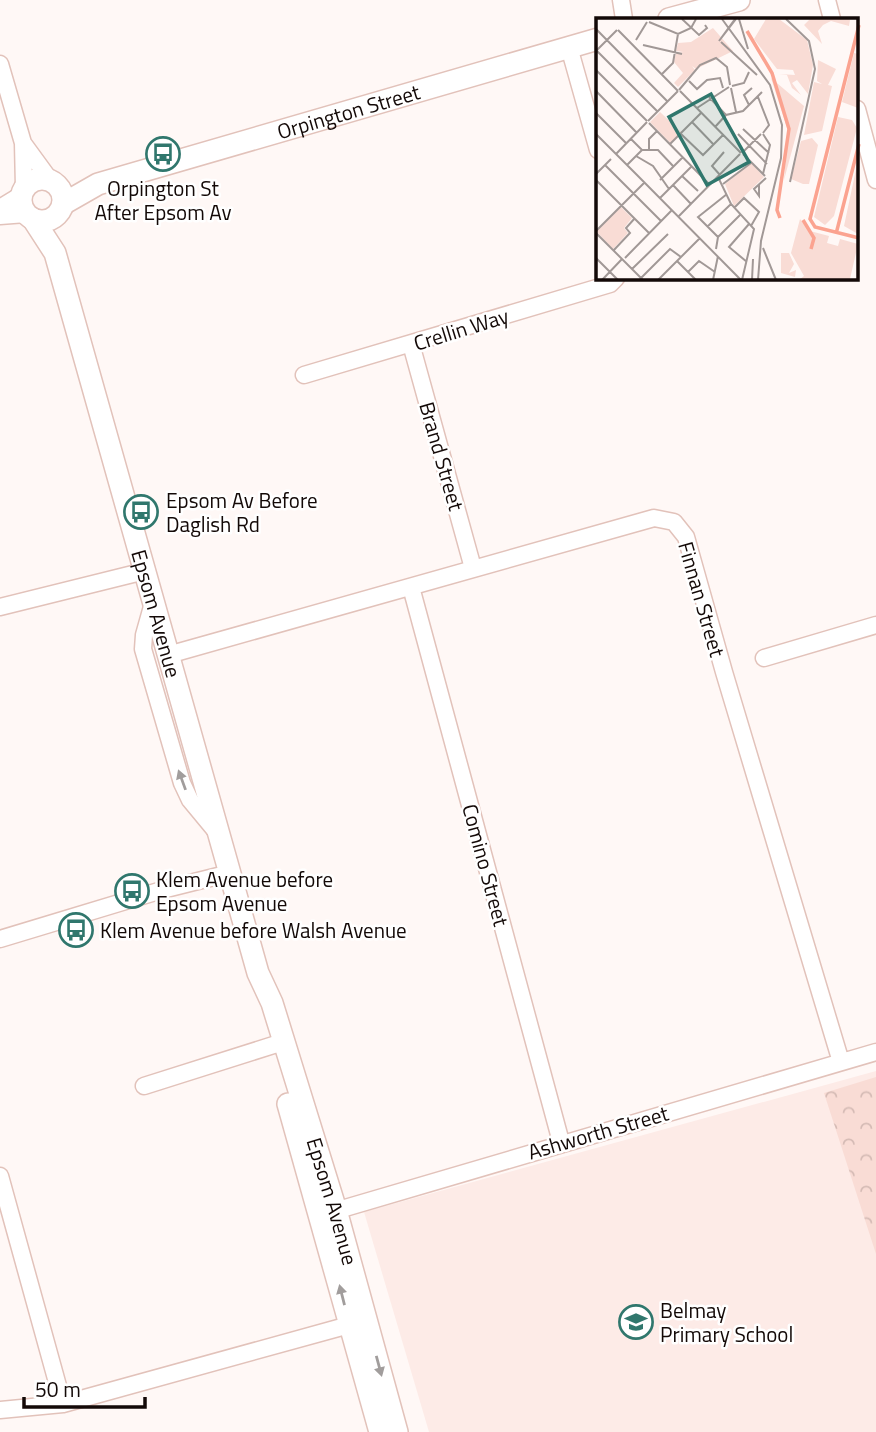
<svg xmlns="http://www.w3.org/2000/svg" width="876" height="1432" viewBox="0 0 876 1432" font-family="'Titillium Web',sans-serif">
	<style>
		.built { fill: #fdebe7 }
		.park { fill: url(#park-crowns) }
		.lines { fill: none; stroke-linecap: round; stroke-linejoin: round }
		.minor-casing { stroke: #e2c2ba; stroke-width: 19 }
		.tertiary-casing { stroke: #e2c2ba; stroke-width: 24 }
		.minor { stroke: #fff; stroke-width: 16 }
		.tertiary { stroke: #fff; stroke-width: 21 }
		.oneway { fill: #a19d9c }
		.labels { text-anchor: middle; dominant-baseline: central; stroke-width: 5; stroke-linejoin: round; paint-order: stroke }
		.street-label { font-size: 21px; fill: #130907; stroke: #fff }
		.poi-label { font-size: 21px; fill: #130907; stroke: #fff; text-anchor: start }
		.inset-river { fill: none; stroke: #fba390; stroke-width: 3.5 }
		.inset-road { fill: none; stroke: #a19896; stroke-width: 2 }
		.view { fill: #30776d; fill-opacity: 0.15; stroke: #30776d; stroke-width: 3.5 }
		.inset-edge { fill: none; stroke: #130907; stroke-width: 3.5 }
	</style>
	<defs>
		<pattern id="park-crowns" width="20" height="18" patternUnits="userSpaceOnUse" patternTransform="scale(1.75)"><rect width="20" height="18" fill="#f9dcd5"/><path d="M2 6a3 3 0 1 1 6 0M12 15a3 3 0 1 1 6 0" fill="none" stroke="#d5bbb5"/></pattern>
	</defs>
	<rect width="100%" height="100%" fill="#fff8f6"/>
	<!-- built -->
	<path class="built" d="M876 1071V1432H429L364 1212Z"/>
	<!-- park -->
	<path class="park" d="M876 1077V1254L824 1093Z"/>
	<g class="lines">
		<!-- minor casing -->
		<g class="minor-casing">
			<path id="minor" d="M621 0 624 19
				M827 0 832 19
				M569 47 598 150
				M0 64 23 143 24 188
				M857 109 876 180
				M23 143 50 180
				M0 208 21 195
				M0 216 26 214
				M411 344 473 568
				M304 375 610 284 616 278
				M411 587 561 1142
				M153 603 144 635 143 649 182 783 190 800 214 829
				M0 607 145 571
				M168 655 654 518 674 522 686 537 724 672 841 1062
				M764 658 876 625
				M0 939 162 890 230 873
				M144 1086 283 1042
				M0 1176 63 1404
				M328 1213 876 1052
				M0 1410 63 1404 360 1322"/>
		</g>
		<!-- tertiary casing -->
		<g class="tertiary-casing">
			<g id="tertiary">
				<path d="M669 19 739 0"/>
				<circle cx="42" cy="200" r="21"/>
				<path id="s1" d="M63 204 98 184 598 39"/>
				<path id="s2" d="M33 219 55 253 258 973 272 1003 336 1210 397 1432"/>
				<path d="M288 1104 380 1432"/>
			</g>
		</g>
		<!-- minor -->
		<use href="#minor" class="minor"/>
		<!-- tertiary -->
		<use href="#tertiary" class="tertiary"/>
	</g>
	<!-- one-way arrows -->
	<defs><path id="oneway-solid" d="M-6-.8H1V-3.2L6.5 0L1 3.2V.8H-6Z" transform="scale(1.75)"/></defs>
	<g class="oneway">
		<use href="#oneway-solid" transform="translate(182 780) rotate(-110)"/>
		<use href="#oneway-solid" transform="translate(342 1295) rotate(-104)"/>
		<use href="#oneway-solid" transform="translate(379 1366) rotate(75)"/>
	</g>
	<!-- icons -->
	<defs>
		<g id="bus-ring" transform="scale(1.75)"><circle r="9.5" fill="#fff" stroke="#30776d" stroke-width="1.5"/><path d="M-5-6H5V4H4V6H2V4H-2V6H-4V4H-5ZM-3.5-4V0h7V-4ZM-3.5 1.2v1.5H-2V1.2ZM2 1.2v1.5H3.5V1.2Z" fill="#30776d"/></g>
		<g id="school-ring" transform="scale(1.75)"><circle r="9.5" fill="#fff" stroke="#30776d" stroke-width="1.5"/><path d="M0-5L7-2L0 1L-7-2ZM-4 1L0 2.5L4 1V4Q0 6-4 4Z" fill="#30776d"/></g>
	</defs>
	<g fill-rule="evenodd">
		<use href="#bus-ring" x="163" y="154"/>
		<use href="#bus-ring" x="141" y="512"/>
		<use href="#bus-ring" x="132" y="891"/>
		<use href="#bus-ring" x="76" y="930"/>
		<use href="#school-ring" x="636" y="1322"/>
	</g>
	<g class="labels">
		<!-- street labels -->
		<g class="street-label">
			<text stroke="none"><textPath href="#s1" startOffset="301">Orpington Street</textPath></text>
			<text transform="translate(461 329) rotate(-17)">Crellin Way</text>
			<text transform="translate(442 456) rotate(74)">Brand Street</text>
			<text transform="translate(702 599) rotate(74)">Finnan Street</text>
			<text stroke="none"><textPath href="#s2" startOffset="415">Epsom Avenue</textPath></text>
			<text transform="translate(486 865) rotate(75)">Comino Street</text>
			<text transform="translate(598 1132) rotate(-16)">Ashworth Street</text>
			<text stroke="none"><textPath href="#s2" startOffset="1029">Epsom Avenue</textPath></text>
		</g>
		<!-- poi labels -->
		<g class="poi-label">
			<text x="163" y="188" text-anchor="middle">Orpington St<tspan x="163" dy="24">After Epsom Av</tspan></text>
			<text x="166" y="500">Epsom Av Before<tspan x="166" dy="24">Daglish Rd</tspan></text>
			<text x="156" y="879">Klem Avenue before<tspan x="156" dy="24">Epsom Avenue</tspan></text>
			<text x="100" y="930">Klem Avenue before Walsh Avenue</text>
			<text x="660" y="1310">Belmay<tspan x="660" dy="24">Primary School</tspan></text>
		</g>
	</g>
	<!-- overview -->
	<g transform="translate(596 18)">
		<rect width="262" height="262" fill="#fff8f6"/>
		<path d="M170 1H183L211 22 217 47 212 76 201 62 196 65 205 77 196 70 191 57 183 56 199 57 197 52 181 51 158 21ZM214 1H253L254 2 253 8 235 3 227 7 222 13 226 26 208 7ZM258 35 262 36V90L246 84ZM222 42 240 51 232 67 236 68 226 113 208 117 218 64 226 66 221 63ZM175 60 208 88 188 162 192 113ZM242 99 256 102 261 110 238 198 229 207 218 199ZM216 120 222 127 213 166H207L195 161 205 123ZM262 142V216L248 208ZM204 201 214 213 233 218 231 225 242 228 244 221 262 226 254 261 203 262 208 258 195 235ZM185 235H193L198 246 193 255 200 252 199 259 185 255Z" fill="#f9dcd5"/>
		<path d="M117 10 137 33 100 51 96 48 99 52 82 69 78 65 87 55 78 44 80 35 87 34 80 33 82 25 95 24ZM64 94 85 114 74 125 54 104ZM155 145 168 159 138 188 129 166ZM25 189 36 200 28 210 32 215 17 231 0 213Z" fill="#f9dcd5"/>
		<path class="inset-river" d="M263 7 214 201 219 209 263 220M151 13 176 55 193 111 181 192 184 200M207 202 218 220 215 231M240 216 263 126"/>
		<path class="inset-road" d="M86 1 103 17 111 10 109 7M126 1 174 67 186 107 185 140 165 223 162 262M139 1 123 23 140 1M143 1 152 31M190 1 213 23 219 51 194 164M53 4 82 16 95 10 100 1M0 11 72 84M22 12 82 73M40 22 51 4M125 24 161 57M47 27 86 36M0 32 62 94M0 33 21 12M0 52 51 103M66 56 77 45 82 16M93 63 101 71 111 62 124 60 127 70M136 68 148 65 153 54M135 70 140 94M83 72 104 47 120 40 131 49 134 67M0 73 41 115M84 73 145 135M113 79 130 97M162 79 173 107 167 115M153 87 148 77 156 70M101 90 133 69M0 95 31 126M52 103 82 73M96 104 118 127M53 105 114 167M119 109 130 97 147 93 166 74M147 111 173 135M0 116 41 157M85 116 107 137 127 117M142 116 171 146M167 116 174 127 167 156M35 121 46 132H62L77 148M74 126 105 95M53 132V121L61 113M146 135 165 116M20 136 51 104M147 136 169 158M40 138 57 148 73 171M9 147 65 203M31 147 46 132M0 156 15 141M41 157 145 262M124 157 116 148 128 134M86 158 102 173M122 159 135 186 158 211 146 262M0 162 53 215M64 162 87 139M127 166 155 145M77 167 95 186M163 167V178L158 171 170 160M64 180 96 148M138 190 148 180 163 194 155 208M82 199 144 136M111 209 135 186M0 213 48 165M0 215 47 262M122 219 102 199 131 176M167 230 180 262M120 231 122 219 144 197M17 233 34 215 30 210 39 200M0 240 22 262M29 240 76 192M81 243 100 262M151 244 133 229 153 206M36 251 72 216M92 254 103 243 119 254M44 261 74 231 85 239M6 262 26 241M62 262 104 220M117 262 122 238M156 262 157 241"/>
		<path class="view" d="M115 76 153 144 111 167 73 99Z"/>
		<rect width="262" height="262" class="inset-edge"/>
	</g>
	<!-- scale -->
	<path d="M24 1397v10h121v-10" fill="none" stroke="#130907" stroke-width="3.5"/>
	<text x="35" y="1397" font-size="21" fill="#130907" stroke="#ffffff" stroke-width="5" paint-order="stroke">50 m</text>
</svg>
